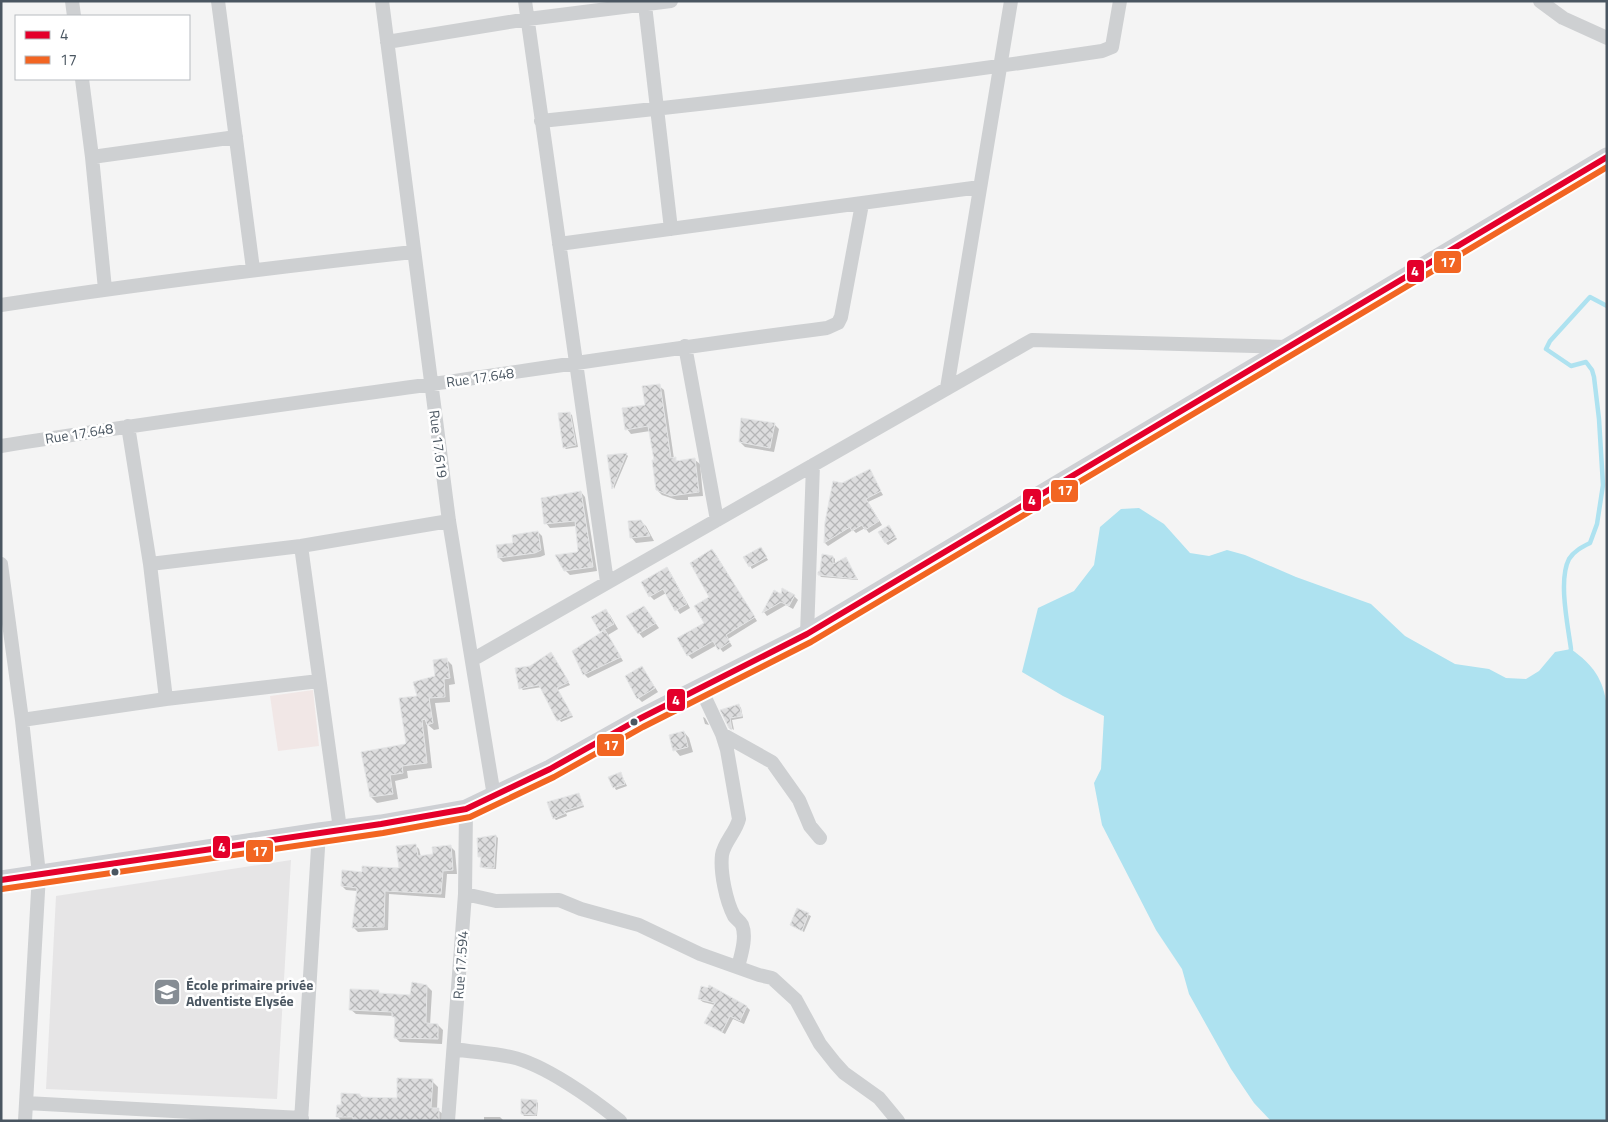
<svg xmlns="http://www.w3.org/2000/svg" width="1608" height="1122" viewBox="0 0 1608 1122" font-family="'Titillium Web',sans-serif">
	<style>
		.education { fill: #e6e5e6 }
		.medical { fill: #f1e7e6 }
		.water { fill: #aee2f0 }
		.shadow { fill: #0003 }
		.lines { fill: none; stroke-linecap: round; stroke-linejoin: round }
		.stream { stroke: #aee2f0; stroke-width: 4.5 }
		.building { fill: url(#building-cross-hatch); stroke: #e5e6e7 }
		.street { stroke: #ced0d2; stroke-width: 14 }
		.secondary { stroke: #ced0d4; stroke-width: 19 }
		.bus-1-casing { stroke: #fff; stroke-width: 10 }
		.bus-2-casing { stroke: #fff; stroke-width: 10 }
		.bus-1 { stroke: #e4002b; stroke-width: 6 }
		.bus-2 { stroke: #f26522; stroke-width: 6 }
		.bus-dot { fill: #4a5661; stroke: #fff; stroke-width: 2 }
		.labels { text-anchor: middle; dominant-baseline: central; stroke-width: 5; stroke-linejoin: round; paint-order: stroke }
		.street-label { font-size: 14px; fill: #4a5661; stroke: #fff }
		.poi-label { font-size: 14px; font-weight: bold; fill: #4a5661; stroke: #fff; text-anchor: start }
		.line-badge { stroke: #fff; stroke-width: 2 }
		.badge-label { font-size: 14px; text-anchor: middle; font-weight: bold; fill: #fff }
	</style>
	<defs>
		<pattern id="building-cross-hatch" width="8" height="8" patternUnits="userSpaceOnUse" patternTransform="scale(1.25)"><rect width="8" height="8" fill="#ddddde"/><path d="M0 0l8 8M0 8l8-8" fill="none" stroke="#b5b6b7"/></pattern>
	</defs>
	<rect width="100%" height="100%" fill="#f4f4f4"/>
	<!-- education -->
	<path class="education" d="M291 860 277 1099 46 1089 56 896Z"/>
	<!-- medical -->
	<path class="medical" d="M313 690 319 746 278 751 270 696Z"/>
	<!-- water -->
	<path class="water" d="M1139 508 1164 524 1190 553 1209 556 1227 550 1245 555 1296 577 1371 604 1405 636 1455 664 1489 669 1506 678 1526 679 1539 671 1555 652 1571 649C1593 665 1603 678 1607 706V1121H1271L1254 1103 1231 1069 1189 994 1182 969 1156 930 1102 825 1094 783 1101 769 1104 716 1063 696 1022 672 1038 608 1074 591 1094 565 1100 527 1121 509Z"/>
	<!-- shadow -->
	<path class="shadow" d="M659 386 664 390 674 459 678 462 695 460 700 464 703 496 688 497V500H677L662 495 657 490 655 461 650 431 631 434 627 429 646 406Z
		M569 413 572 415 578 447 566 449 564 447Z
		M774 424 779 429 774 452 745 447 740 442Z
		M626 454 628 456 614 489 608 457Z
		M869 471 883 495 868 502 882 525 869 533 865 528 856 533 853 530 828 546 825 543 826 523 842 484Z
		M581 492 585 497 597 571 570 575 565 570 580 551 577 526 550 528 546 523Z
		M640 521 646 526 654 541 636 543 631 537Z
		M891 529 897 539 888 545 886 543Z
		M538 532 542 536 545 555 540 557 503 562 499 558 514 544Z
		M761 548 768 560 752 569 745 557Z
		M715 553 757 621 728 639 732 646 723 652 717 645 692 659 688 655 705 624 711 597Z
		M833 557 835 559V565L846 559 858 580 821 577 819 574Z
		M667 568 670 572 690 608 680 614 666 593 654 600 650 596Z
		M775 592 782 596H794L798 600 793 609 786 605 767 616 764 612Z
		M644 607 659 628 643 638 639 633Z
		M605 610 610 615 618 629 608 635 623 661 588 678 584 674 574 652 603 633 593 618Z
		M553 655 570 685 558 690 573 717 561 722 542 687 523 690 521 688 530 667Z
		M446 659 452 665 455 684 449 685 450 702 435 703 439 729 434 730 427 724 432 768 407 771 408 778 395 781 398 799 377 803 371 797 406 746 419 697 437 676Z
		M642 667 658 692 642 702 638 698Z
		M739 705 741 708 743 718 732 720 734 730 730 727 722 710Z
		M703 717 705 718 709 725 705 724Z
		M684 732 689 738 693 752 680 756 675 750Z
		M621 774 627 786 616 790 610 778Z
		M579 794 584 807 566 813 567 816 556 820 554 818Z
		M496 836 498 838 496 869 483 868 481 866 482 858 480 856Z
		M415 845 419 849 421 857 434 855 451 847 455 851 457 874H447L445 898 389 894 388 930 358 932 354 928 358 891 346 890 342 886 363 873 400 870Z
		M798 910 811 916 804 932 792 925Z
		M427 986 432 991 430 1025H438L443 1030 442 1044 400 1042 395 1037 396 1019 393 1016 356 1014 350 1009 378 992 381 995 411 996Z
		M709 987 747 1007 750 1010 744 1024 733 1019 725 1034 706 1023 715 1005 703 1002 699 999Z
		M432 1081 438 1087 437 1109 445 1116V1121H342L337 1116 342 1106 360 1095 363 1098 398 1100Z
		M536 1101 538 1103 537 1116H524L522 1113Z
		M484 1117H500L504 1121H484Z"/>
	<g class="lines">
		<!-- stream -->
		<path class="stream" d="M1570 654 1571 649C1568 626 1558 580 1569 559 1574 551 1582 547 1590 543L1597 524 1603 485 1599 419 1594 377 1592 370 1586 362 1571 366 1546 349 1550 341 1590 297 1607 306"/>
	</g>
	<!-- building -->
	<path class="building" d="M660 384 671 458 676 457V461L695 458 699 492 671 496 656 490 652 460H654L648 426 625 430 622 408 645 405 642 386Z
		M570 412 576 445 563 448 558 413Z
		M741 418 775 423 770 448 739 442Z
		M627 453 612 489 607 455Z
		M870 469 881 491 866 499 879 521 865 530 862 525 852 531 850 527 824 543 825 522 833 481 842 483Z
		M581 491 593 567 564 571 555 555 577 552 578 551 575 521 544 524 541 498Z
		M641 520 650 536 630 538 628 521Z
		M889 525 896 537 885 543 878 532Z
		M538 531 541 550 535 553 498 558 496 545 513 543 512 535Z
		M761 547 767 557 749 567 743 557Z
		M712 549 755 617 726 635 730 642 718 650 713 641 687 656 677 638 704 623 694 606 709 597 690 563Z
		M822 554 833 556V564L846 557 857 579 818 575V572L820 571Z
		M667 567 687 604 675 611 663 589 649 597 641 582Z
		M782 588 795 595 789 606 781 602 762 613 774 590 781 594Z
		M644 606 656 623 638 634 626 616Z
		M606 609 614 624 600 632 591 617Z
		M605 630 621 657 583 675 572 651Z
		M551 652 569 682 557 688 572 715 557 721 539 685 519 689 515 668 530 666Z
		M447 658 450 678 444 679 445 697 429 698 433 723 427 725 425 719 422 720 427 763 402 766 403 773 390 775 393 794 370 797 361 752 405 744 406 743 399 698 417 696 413 682 435 676 433 660Z
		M642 666 655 688 637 699 625 676Z
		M739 704 742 716 730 718 732 730 729 728 720 710Z
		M684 731 688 747 673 751 669 735Z
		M621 772 625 784 613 788 608 777Z
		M579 793 583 805 564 811 566 813 553 819 547 802Z
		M496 835 494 868 480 867 481 857H478L477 838Z
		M416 844 418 856 433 854 432 847 451 845 453 870 443 871 441 894 385 891 384 927 352 928 357 888 341 886 342 870 362 872V866L399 868 396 846Z
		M797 908 809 913 802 931 790 925Z
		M412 982 427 985 426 1023 438 1024V1039L394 1038 395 1017H392V1012L349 1010 350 989 379 990V993L410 995Z
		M709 985 747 1006 740 1021 730 1016 722 1032 704 1023 715 1003 698 999 701 986 708 988Z
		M397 1078 433 1079 431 1108H439V1121H353V1117H336L337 1105H341V1093L360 1094V1097L397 1098Z
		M521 1099 537 1100 536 1115 521 1114Z"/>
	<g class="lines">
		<!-- street -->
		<path class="street" d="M72 1 74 16
			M218 1 253 269
			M382 1 449 521 494 796
			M525 1 607 582
			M1540 1 1563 18 1607 38
			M645 5 671 229
			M387 42 528 19 671 1
			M82 79 92 157 105 289
			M541 121C728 102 916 79 1102 51L1112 47 1120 1
			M92 157 236 137
			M559 244 980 187
			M1 305C138 284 275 267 413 252
			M685 346 717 520
			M947 388 1011 1
			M128 426 150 564 166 699
			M1 446C145 423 289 404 433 384 564 365 695 345 827 328L838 323 841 317 862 204
			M301 546 340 829
			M1 564 22 720 39 874 25 1121
			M150 564 301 546 449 521
			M807 634 813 465
			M472 660 1032 340 1286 347
			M700 687 722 734 727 750 739 819C736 832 724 842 722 855 720 872 726 901 734 916 736 919 740 921 742 925 747 937 741 955 738 967
			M22 720 166 699 319 681
			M722 734 772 762 799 800 810 826 820 838
			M465 894 496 901 559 900 581 909 639 925 700 954 759 975 772 978 796 1000 820 1044 835 1063 844 1073 879 1098 898 1121
			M454 1049C472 1052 492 1053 511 1057 544 1064 593 1099 620 1121
			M26 1103 302 1118
			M301 1121 319 832
			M448 1121 465 894 466 809"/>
		<!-- secondary -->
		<path class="secondary" d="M1 880 319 832 381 824 466 809 550 769 639 719 807 634 1607 157"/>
		<!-- bus-1 casing -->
		<g class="bus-1-casing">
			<path id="bus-1" d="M1 880 381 824 466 809 550 769 639 719 807 634 1607 157"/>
		</g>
		<!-- bus-2 casing -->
		<g class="bus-2-casing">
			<path id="bus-2" d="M2 889 383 833 470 817 554 777 643 727 811 642 1607 167"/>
		</g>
		<!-- bus-1 -->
		<use href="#bus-1" class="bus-1"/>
		<!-- bus-2 -->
		<use href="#bus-2" class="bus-2"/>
	</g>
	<!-- icons -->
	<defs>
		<g id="school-square" transform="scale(1.4375)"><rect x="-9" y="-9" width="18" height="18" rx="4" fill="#868d94" stroke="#fff"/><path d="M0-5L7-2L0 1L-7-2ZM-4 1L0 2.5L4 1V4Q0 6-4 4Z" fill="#fff"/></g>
	</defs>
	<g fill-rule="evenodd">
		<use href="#school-square" x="167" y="992"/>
	</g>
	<!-- markers -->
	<g class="bus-dot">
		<circle cx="634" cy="722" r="4.5"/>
		<circle cx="115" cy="872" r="4.5"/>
	</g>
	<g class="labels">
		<!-- street labels -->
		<g class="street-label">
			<text transform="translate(480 377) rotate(-8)">Rue 17.648</text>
			<text transform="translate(79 433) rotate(-9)">Rue 17.648</text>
			<text transform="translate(439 444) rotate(83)">Rue 17.619</text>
			<text transform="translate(460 965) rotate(-86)">Rue 17.594</text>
		</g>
		<!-- poi labels -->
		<g class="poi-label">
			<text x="186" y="984">École primaire privée<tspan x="186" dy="16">Adventiste Elysée</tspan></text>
		</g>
	</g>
	<g class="line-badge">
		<rect x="1433" y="250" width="29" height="24" rx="5" fill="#f26522"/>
		<rect x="1406" y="259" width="19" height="24" rx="5" fill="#e4002b"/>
		<rect x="1050" y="479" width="29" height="24" rx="5" fill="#f26522"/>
		<rect x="1022" y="488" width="20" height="24" rx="5" fill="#e4002b"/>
		<rect x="666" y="688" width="20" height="24" rx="5" fill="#e4002b"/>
		<rect x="596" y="733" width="29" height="24" rx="5" fill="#f26522"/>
		<rect x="212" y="835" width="19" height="24" rx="5" fill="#e4002b"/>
		<rect x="245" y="839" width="29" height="24" rx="5" fill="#f26522"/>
	</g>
	<g class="badge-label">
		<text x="1448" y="267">17</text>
		<text x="1415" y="276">4</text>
		<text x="1065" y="495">17</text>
		<text x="1032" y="505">4</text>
		<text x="676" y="705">4</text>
		<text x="611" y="750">17</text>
		<text x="222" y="852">4</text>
		<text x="260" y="856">17</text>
	</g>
	<!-- border -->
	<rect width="1608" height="1122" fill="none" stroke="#4a5661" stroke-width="5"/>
	<!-- legend -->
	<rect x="15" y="15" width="175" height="65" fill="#ffffff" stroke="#b7bbc0"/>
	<rect x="25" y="31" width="25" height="8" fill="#e4002b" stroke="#b7bbc0"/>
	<text x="60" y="40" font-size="15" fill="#4a5661">4</text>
	<rect x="25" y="56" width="25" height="8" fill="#f26522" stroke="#b7bbc0"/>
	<text x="60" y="65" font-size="15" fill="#4a5661">17</text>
</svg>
